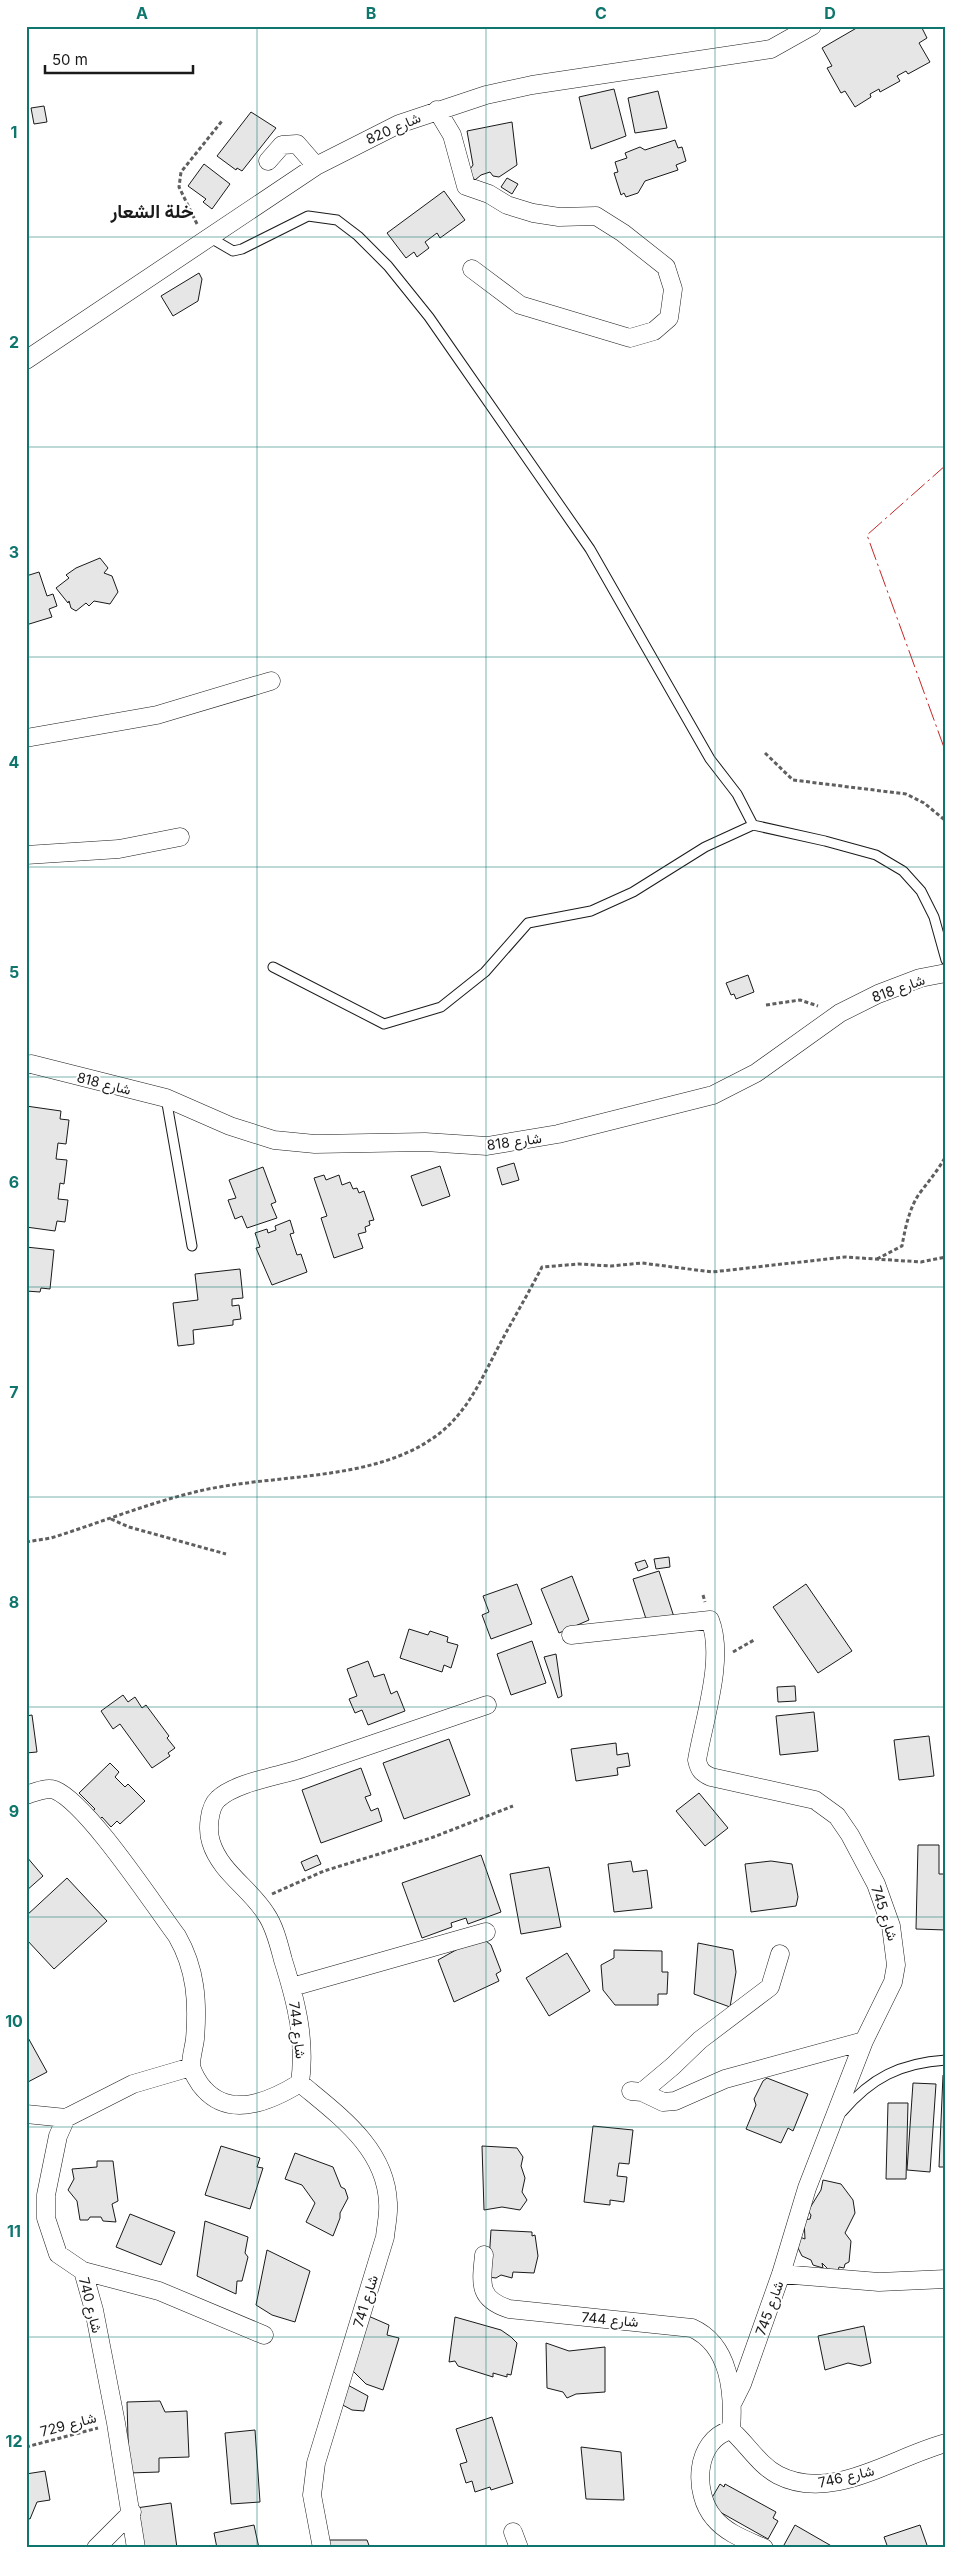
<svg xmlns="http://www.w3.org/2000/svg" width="972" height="2574" viewBox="0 0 972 2574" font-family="Inter,Vazirmatn,sans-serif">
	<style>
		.building { fill: #e6e6e6; stroke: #1a1a1a }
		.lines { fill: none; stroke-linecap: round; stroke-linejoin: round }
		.service-casing { stroke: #1a1a1a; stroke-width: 11 }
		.minor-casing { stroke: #1a1a1a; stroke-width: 19 }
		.path { stroke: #5f5f5f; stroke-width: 3; stroke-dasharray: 4 2.5; stroke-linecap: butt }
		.service { stroke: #fff; stroke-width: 9 }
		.minor { stroke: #fff; stroke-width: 18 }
		.power { stroke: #c62828; stroke-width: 1; stroke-dasharray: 18 4 2.5 4; stroke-linecap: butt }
		.grid { fill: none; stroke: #0f766e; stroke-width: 1; stroke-opacity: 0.55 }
		.labels { text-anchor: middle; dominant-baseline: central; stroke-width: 4; stroke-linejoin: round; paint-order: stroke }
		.street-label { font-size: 14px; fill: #1a1a1a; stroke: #fff }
		.district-label { font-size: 19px; font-weight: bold; fill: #1a1a1a; stroke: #fff }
		.neatline { fill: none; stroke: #0f766e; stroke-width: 2 }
		.grid-label { font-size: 16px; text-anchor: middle; font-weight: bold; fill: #0f766e }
	</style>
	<rect width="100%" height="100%" fill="#fff"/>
	<!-- building -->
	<path class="building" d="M860 26H921L927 38 919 43 930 62 908 74 906 71 897 76 900 81 880 92 879 89 870 94 871 97 855 107 845 91 841 93 827 68 832 66 822 48Z
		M614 89 626 136 591 149 579 97Z
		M658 91 667 128 635 133 628 98Z
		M44 106 47 122 34 124 31 108Z
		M251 112 276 128 242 171 237 168 236 170 217 156Z
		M512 122 517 165 499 177 493 176 490 172 481 175 475 180 468 172 473 165 467 131Z
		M675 140 678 148 682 147 686 161 676 165 678 170 645 181 638 193 626 197 624 193 621 195 614 173 618 172 615 162 627 158 625 153 640 147 645 150Z
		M204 164 230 184 212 209 203 202 206 199 188 186Z
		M507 178 518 184 512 194 501 187Z
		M444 191 465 220 440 238 437 233 425 242 429 248 417 257 414 252 406 258 387 233Z
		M199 273 202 279 198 301 173 316 161 296Z
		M100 558 108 568 104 573 112 576 118 592 110 604 94 601 89 606 86 603 76 611 71 608 69 601 68 603 56 588 69 578 66 575 76 568Z
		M39 572 47 596 53 594 57 606 49 609 52 617 26 625V576Z
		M748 975 754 992 736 999 734 994 731 995 726 983Z
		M26 1106 61 1111 60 1119 69 1120 66 1144 58 1143 56 1159 67 1160 64 1184 60 1183 58 1199 68 1200 65 1222 57 1221 55 1231 26 1227Z
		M514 1163 519 1180 502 1185 497 1168Z
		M440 1166 450 1196 422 1206 411 1176Z
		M263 1167 276 1202 271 1204 277 1218 247 1228 242 1216 235 1219 228 1200 236 1198 229 1180Z
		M324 1175 326 1180 339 1175 342 1185 350 1182 353 1189 357 1188 359 1193 364 1191 374 1220 369 1221 370 1225 365 1227 366 1232 358 1234 363 1248 334 1258 321 1218 327 1216 314 1178Z
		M290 1220 294 1233 290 1234 297 1255 301 1254 307 1272 272 1285 256 1248 260 1247 255 1233 267 1229 268 1233 276 1230 275 1226Z
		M26 1247 54 1250 50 1289 41 1288 40 1292 26 1291Z
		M240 1269 243 1298 232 1299V1306L239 1305 241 1319 233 1320V1325L193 1330 194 1344 178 1346 173 1303 198 1300 195 1274Z
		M669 1557 670 1567 656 1569 654 1559Z
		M645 1560 648 1567 638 1571 635 1563Z
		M659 1571 674 1617 648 1625 633 1579Z
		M572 1576 589 1620 559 1633 541 1589Z
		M517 1584 532 1624 491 1639 482 1615 489 1612 483 1596Z
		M806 1584 852 1651 818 1673 773 1607Z
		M409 1629 428 1635 430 1631 448 1637 447 1642 458 1645 451 1668 444 1665 442 1672 400 1658Z
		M532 1641 546 1683 511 1695 497 1654Z
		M556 1654 562 1696 558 1698 544 1657Z
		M368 1661 374 1677 384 1674 391 1694 397 1691 405 1711 368 1725 362 1710 355 1713 349 1699 357 1696 347 1669Z
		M795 1686 796 1701 778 1702 777 1687Z
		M123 1695 128 1702 135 1697 142 1708 146 1705 169 1736 167 1738 175 1748 168 1753 170 1756 152 1768 120 1724 113 1729 101 1711Z
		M814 1712 818 1751 780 1755 776 1716Z
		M32 1715 37 1752 26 1753V1716Z
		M929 1736 934 1776 899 1780 894 1740Z
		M449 1739 470 1795 404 1819 383 1763Z
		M616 1743 617 1755 628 1753 630 1766 617 1768 618 1775 576 1781 571 1749Z
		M110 1763 119 1772 115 1777 125 1787 128 1784 145 1801 120 1824 117 1821 111 1827 102 1817 98 1821 90 1813 95 1809 79 1793Z
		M361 1768 371 1795 365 1797 371 1811 378 1808 382 1821 321 1843 302 1790Z
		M699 1793 728 1828 705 1846 676 1811Z
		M918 1845H939V1874H946V1930L916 1929Z
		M317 1855 321 1864 305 1871 301 1862Z
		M481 1855 501 1912 468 1924 466 1918 451 1923 452 1927 422 1938 402 1883Z
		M26 1856 43 1876 26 1891Z
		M631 1861 633 1872 647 1870 652 1908 614 1912 608 1864Z
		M771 1861 792 1864 798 1897 796 1906 751 1912 745 1864Z
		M549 1867 561 1927 521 1934 510 1874Z
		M67 1878 107 1921 54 1969 26 1939V1916Z
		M474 1940 486 1941 491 1945 501 1971 496 1974 499 1981 454 2002 438 1960Z
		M698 1943 733 1950 736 1972 730 2007 694 1994Z
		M614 1950 662 1951V1972H668L667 1994H658V2005H615L603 1990 601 1965 614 1958Z
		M567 1953 590 1991 549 2016 526 1978Z
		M26 2034 47 2072 26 2083Z
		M943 2075H946V2167H939Z
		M767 2078 808 2094 793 2131 788 2128 781 2143 746 2129 756 2105 754 2099 763 2081Z
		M913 2083 936 2084 930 2172 907 2170Z
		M888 2103H908L906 2179H886Z
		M593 2126 633 2130 629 2164 619 2163 617 2176 627 2177 624 2202 610 2200V2205L584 2202Z
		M221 2146 260 2158 257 2167 263 2168 250 2209 205 2195Z
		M482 2146 517 2148 523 2157 521 2166 525 2178 522 2192 527 2200 520 2210 502 2207 484 2210Z
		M295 2153 333 2167 341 2187 345 2189 348 2198 340 2213V2218L333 2236 306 2222 315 2203 302 2185 285 2179Z
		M97 2161H113L118 2201 112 2204 116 2222 103 2221 101 2217H90L88 2220H80L77 2201 68 2190 74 2179 72 2169 97 2167Z
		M823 2180 841 2184 853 2200 855 2213 845 2233 851 2241 849 2262 845 2264 844 2268 839 2267 838 2271 828 2269 822 2263 823 2268 813 2265 811 2260 802 2256 798 2248 800 2237 805 2239 804 2220 810 2219 811 2215 808 2211 821 2190Z
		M130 2214 175 2232 161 2265 116 2247Z
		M205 2221 248 2237 245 2253 248 2257 242 2281H237L236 2294 197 2276Z
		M491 2230 532 2232V2236L535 2235 538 2256 534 2273 513 2272 512 2278 501 2275 496 2278 488 2277Z
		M267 2250 310 2271 295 2322 272 2315 256 2305Z
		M366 2315 389 2325 387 2335 399 2338 383 2390 366 2384 349 2367Z
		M455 2317 501 2330 511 2337 517 2343 511 2375 507 2374V2377L493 2373V2377L458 2366 455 2361 449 2362Z
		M864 2326 871 2363 861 2366 848 2363 825 2370 818 2336Z
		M546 2343 569 2351 605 2347V2392L576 2394 567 2398 563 2392 547 2388Z
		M344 2383 368 2396 364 2411 352 2410 339 2403Z
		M160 2401 165 2412 187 2411 189 2457 159 2458V2472L129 2473 127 2402Z
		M492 2417 513 2483 491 2490 490 2487 475 2492 472 2481 466 2483 460 2464 467 2462 456 2429Z
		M255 2430 260 2502 231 2504 225 2433Z
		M581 2447 621 2452 624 2500 586 2499Z
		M45 2471 50 2500 37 2502 30 2519 26 2518V2474Z
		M720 2484 724 2487 725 2484 776 2512 773 2518 778 2521 768 2539 711 2507 710 2501Z
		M171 2503 177 2548H141L136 2508Z
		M254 2525 259 2548H217L214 2533Z
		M795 2525 835 2548H787L784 2545Z
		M920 2525 928 2548H888L884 2537Z
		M327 2540H367L370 2548H330Z"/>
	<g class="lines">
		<!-- service casing -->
		<g class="service-casing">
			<path id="service" d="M209 237 233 251 242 249 308 216 337 220 358 236 388 266 429 317 590 549 710 759 737 794 753 825
				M273 967 384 1024 441 1007 485 972 528 923 591 911 633 892 705 847 753 825 825 841 876 855 903 871 921 891 934 917 946 960
				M166 1098 192 1246
				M842 2112C871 2078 900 2063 946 2060"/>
		</g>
		<!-- minor casing -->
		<g class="minor-casing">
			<path id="minor" d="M437 110 452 135 466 186 489 194 507 205 533 213 559 217 596 216 623 233 666 267 673 289 669 318 654 331 630 338 520 305 472 269
				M268 161 282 145 297 144 316 166
				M26 360 316 166 399 124 486 95 532 85 771 49 812 26
				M26 738 157 715 271 681
				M26 855 119 849 180 837
				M26 1065 31 1064 166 1098 230 1126 274 1140 315 1144 425 1142 487 1146 558 1134 713 1095 756 1073 840 1013 878 994 920 978 946 973
				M571 1635 710 1620C725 1658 704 1719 697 1760 699 1770 702 1773 711 1777L815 1800 837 1816 850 1835 876 1884 891 1926 896 1965 893 1982 864 2041 807 2188 781 2274 742 2384 733 2402
				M26 1795C35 1792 46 1787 55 1790 88 1804 153 1904 177 1936 196 1969 198 2002 195 2039 194 2047 191 2057 191 2065 192 2072 199 2084 204 2089 231 2119 271 2101 300 2083 306 2040 296 2001 283 1960 279 1945 275 1927 266 1914 250 1888 220 1872 211 1842 207 1830 209 1807 218 1799 236 1782 280 1776 303 1768 365 1747 425 1726 487 1705
				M292 1987 486 1932
				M300 2083C338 2115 386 2148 388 2203 389 2214 386 2226 385 2237L316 2463 312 2495 322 2548
				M631 2091 642 2092 663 2102 675 2101 725 2079 864 2041
				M642 2092 673 2066 700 2040 770 1987 780 1954
				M26 2114 66 2118 58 2136 46 2195V2218L58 2254 83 2271 94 2310 116 2423 136 2548
				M66 2118 133 2084 191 2067
				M484 2255C481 2284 478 2299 509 2309L692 2328C730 2345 734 2393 731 2430 747 2444 759 2465 778 2475 832 2503 893 2457 946 2443
				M83 2271 159 2291 264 2335
				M781 2274 879 2282 946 2279
				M731 2430C694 2440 693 2494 714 2518 726 2533 746 2540 764 2548
				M513 2532 519 2548
				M96 2548 132 2512"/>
		</g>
		<!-- path -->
		<path class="path" d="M197 224 179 187 181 172 222 121
			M765 753 793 780 906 794 924 803 946 821
			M766 1005 800 1000 818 1006
			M877 1259 902 1246C905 1229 909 1209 919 1194 929 1181 938 1170 946 1156
			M111 1519 129 1527 226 1554
			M26 1542 51 1538C99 1523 146 1504 195 1492 271 1473 372 1483 436 1436 469 1412 483 1375 502 1340 515 1316 529 1292 542 1267L579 1264 611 1266 642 1263 712 1272 845 1257 921 1262 946 1257
			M703 1595 705 1602
			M733 1652 754 1640
			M272 1894 324 1871 431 1838 513 1806
			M26 2447 98 2428"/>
		<!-- service -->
		<use href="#service" class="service"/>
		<!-- minor -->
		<use href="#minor" class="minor"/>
		<!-- power -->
		<path class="power" d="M946 465 867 535 946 753"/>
	</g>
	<!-- grid -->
	<path class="grid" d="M257 26V2548M486 26V2548M715 26V2548M26 237H946M26 447H946M26 657H946M26 867H946M26 1077H946M26 1287H946M26 1497H946M26 1707H946M26 1917H946M26 2127H946M26 2337H946"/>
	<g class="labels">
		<!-- street labels -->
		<g class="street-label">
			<text transform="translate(393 128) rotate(-24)">شارع 820</text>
			<text transform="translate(898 988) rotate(-20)">شارع 818</text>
			<text transform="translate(104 1083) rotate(14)">شارع 818</text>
			<text transform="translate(514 1141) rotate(-8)">شارع 818</text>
			<text transform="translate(885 1913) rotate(72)">شارع 745</text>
			<text transform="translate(298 2030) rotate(83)">شارع 744</text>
			<text transform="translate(365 2301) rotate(-73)">شارع 741</text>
			<text transform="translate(91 2305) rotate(76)">شارع 740</text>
			<text transform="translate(769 2308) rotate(-70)">شارع 745</text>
			<text transform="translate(610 2319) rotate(5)">شارع 744</text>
			<text transform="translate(68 2424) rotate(-15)">شارع 729</text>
			<text transform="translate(846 2476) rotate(-13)">شارع 746</text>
		</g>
		<!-- district labels -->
		<g class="district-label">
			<text x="152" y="211">خلة الشعار</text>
		</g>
	</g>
	<!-- border -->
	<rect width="972" height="2574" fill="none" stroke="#ffffff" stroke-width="55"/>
	<!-- scale -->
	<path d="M45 65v8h148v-8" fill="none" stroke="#1a1a1a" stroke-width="2.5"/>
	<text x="52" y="65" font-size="15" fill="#1a1a1a" stroke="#ffffff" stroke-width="4" paint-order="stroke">50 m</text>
	<rect x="28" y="28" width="916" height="2518" class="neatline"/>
	<g class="grid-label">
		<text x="142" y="19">A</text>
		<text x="371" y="19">B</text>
		<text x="601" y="19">C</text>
		<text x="830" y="19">D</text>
		<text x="14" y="138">1</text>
		<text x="14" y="348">2</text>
		<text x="14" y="558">3</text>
		<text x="14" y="768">4</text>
		<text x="14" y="978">5</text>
		<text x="14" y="1188">6</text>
		<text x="14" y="1398">7</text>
		<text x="14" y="1608">8</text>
		<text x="14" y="1817">9</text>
		<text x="14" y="2027">10</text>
		<text x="14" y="2237">11</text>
		<text x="14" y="2447">12</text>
	</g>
</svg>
